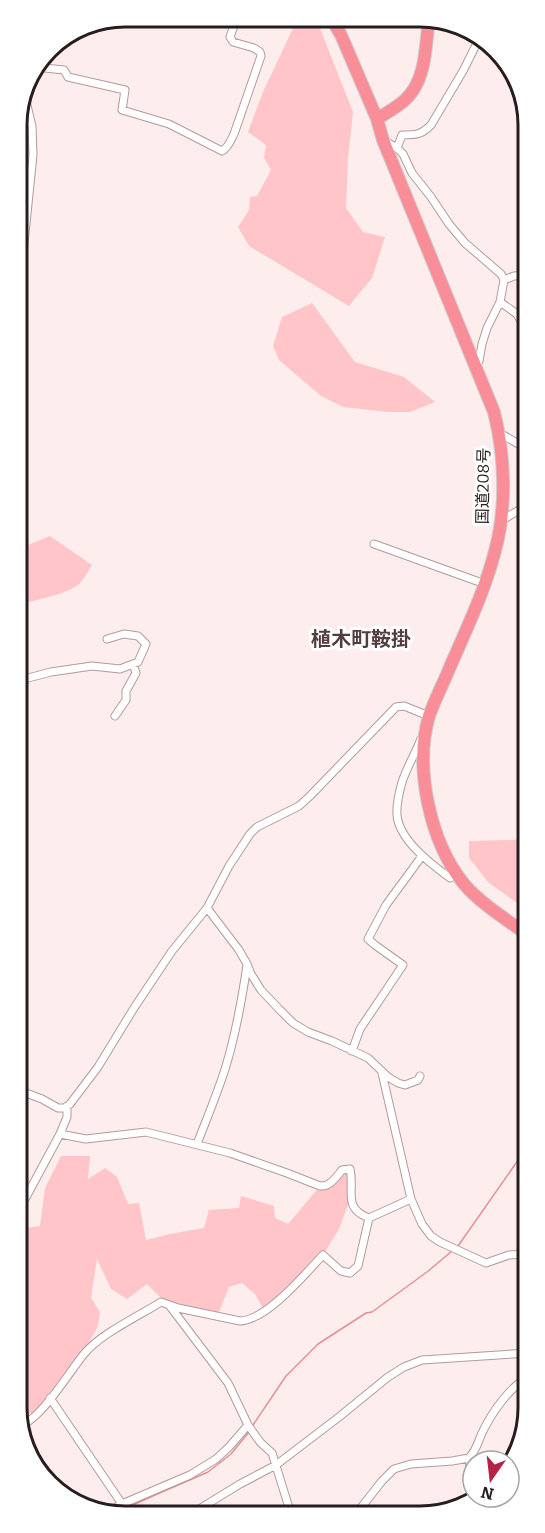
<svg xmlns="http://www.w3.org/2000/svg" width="545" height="1533" viewBox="0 0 545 1533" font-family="Bitter,'Noto Sans JP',serif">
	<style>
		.green { fill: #ffc5c8 }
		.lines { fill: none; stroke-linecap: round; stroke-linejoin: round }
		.stream { stroke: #e48f95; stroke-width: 1.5 }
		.street-casing { stroke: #b49a9b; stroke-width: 9 }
		.highway-casing { stroke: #cfcdce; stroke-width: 14 }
		.street { stroke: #fff; stroke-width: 7 }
		.highway { stroke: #f98e98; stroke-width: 12 }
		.labels { text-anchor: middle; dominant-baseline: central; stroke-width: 6; stroke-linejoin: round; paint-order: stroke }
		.street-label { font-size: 16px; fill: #271d1e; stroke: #fff }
		.quarter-label { font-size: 20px; font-weight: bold; fill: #533d3f; stroke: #fff }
		.rim { fill: none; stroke: #271d1e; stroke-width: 3 }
	</style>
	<rect width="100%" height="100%" fill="#feeded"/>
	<!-- green -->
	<path class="green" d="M316 18 353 112 348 158 346 208 363 232 385 237 372 278 349 306 249 246 238 227 249 210 250 197 257 196 271 170 264 158 266 145 248 132 263 92 295 24 306 23Z
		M312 303 355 362 404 377 435 402 410 412H388L343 407 321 396 279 360 273 346 282 317Z
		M50 536 92 565C88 571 84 580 78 585 60 597 37 598 17 606V560L28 545Z
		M527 837 528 911 488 882 469 858V841L514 840Z
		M61 1156H90L88 1179 105 1168 117 1177 128 1204 139 1203 146 1240 170 1234 204 1228 209 1210 239 1208 241 1196 274 1206 275 1218 288 1224 320 1186 346 1169 351 1197 339 1229 323 1255 263 1309 255 1294 242 1283 229 1287 219 1312 167 1304 147 1284 127 1299 111 1289 97 1259 91 1298 100 1312 98 1326 88 1344 39 1412 19 1415 18 1229 40 1226 45 1188Z"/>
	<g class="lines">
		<!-- stream -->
		<path class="stream" d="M458 1246 528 1146
			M253 1425 286 1376 318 1344 366 1313 372 1312 427 1272 452 1251
			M116 1514 124 1509 155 1495 208 1472 231 1454 249 1432"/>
		<!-- street casing -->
		<g class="street-casing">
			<path id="street" d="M35 67 64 70 68 77 125 90 122 110 169 124 222 151C228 148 231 140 234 134L261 56 260 52 254 48 233 42 230 37 237 17
				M383 140 397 148 403 154 412 173 431 197 449 224 465 243 501 274 504 280 500 302 487 328 482 344 479 361 475 366
				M397 148 402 135C416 135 421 135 431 125L463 71 479 39
				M504 280 514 276 525 275 527 273
				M17 291 20 282 33 155 32 126 25 97 29 75
				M500 302 517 314 522 323 527 328
				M500 435H503L527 449
				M501 521 527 505
				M374 544 485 584
				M18 677 28 678 51 672 92 666 120 669 138 662 146 644 138 636 124 634 107 639
				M115 716 126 700V691L136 673 133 664
				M421 739C415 754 407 767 402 782 399 793 396 804 397 815 399 840 431 864 450 878L456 874
				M207 908 239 950 247 964 251 974 261 990 279 1009 293 1023 308 1032 332 1041 368 1058 388 1077 398 1083 405 1085 418 1080 420 1076
				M352 1051 360 1029 403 965 375 945 368 939 386 905 422 856
				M382 1073 411 1199 422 1224 431 1236 440 1242 486 1263 509 1255 528 1254
				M18 1090 42 1099 58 1108H65L70 1104 98 1067 134 1008 172 951 207 908 229 866 250 834 257 827 299 806 310 796 396 707 404 706 429 716V717
				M60 1134 86 1139 146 1132 230 1153 287 1173 320 1186C330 1187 336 1177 342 1170L350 1169C355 1191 342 1208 369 1218L411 1199
				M197 1144C207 1118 218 1092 226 1066 236 1033 242 999 247 965
				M18 1212 60 1134 67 1117V1106
				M169 1305 228 1383 248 1425 260 1442 272 1453 291 1514
				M50 1398 122 1504
				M19 1426C41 1420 69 1372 84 1354 100 1334 139 1316 161 1302L178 1308 240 1321C267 1320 305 1274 323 1255L341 1271 350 1273 358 1266 369 1218
				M473 1484 469 1474 470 1461 469 1458C476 1451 478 1442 482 1433 492 1412 509 1388 528 1377
				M105 1514 122 1504 190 1475 216 1459 229 1447 248 1425
				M191 1514 240 1484 276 1465 339 1417 388 1377 404 1367 422 1360 528 1353
				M342 1514 356 1512 360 1509 382 1481 394 1469 411 1464 452 1461 469 1458"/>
		</g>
		<!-- highway casing -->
		<g class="highway-casing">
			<path id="highway" d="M331 18 341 35 377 119 383 140 494 412C505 455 507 508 495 551 484 594 464 634 447 674 441 688 434 702 429 716 414 768 430 842 464 884 480 903 507 920 528 935
				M377 119C386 113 396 108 405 100 427 80 425 46 429 19"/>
		</g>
		<!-- street -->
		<use href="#street" class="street"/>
		<!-- highway -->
		<use href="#highway" class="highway"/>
	</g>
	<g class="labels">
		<!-- street labels -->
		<g class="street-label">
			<text transform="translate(483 486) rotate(-89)">国道208号</text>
		</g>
		<!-- quarter labels -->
		<g class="quarter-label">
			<text x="361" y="639">植木町鞍掛</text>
		</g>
	</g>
	<!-- crop -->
	<path d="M0 0H545V1533H0ZM125 27H420A98 98 0 0 1 518 125V1408A98 98 0 0 1 420 1506H125A98 98 0 0 1 27 1408V125A98 98 0 0 1 125 27Z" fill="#fff" fill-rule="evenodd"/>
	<path class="rim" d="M125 27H420A98 98 0 0 1 518 125V1408A98 98 0 0 1 420 1506H125A98 98 0 0 1 27 1408V125A98 98 0 0 1 125 27Z"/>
	<!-- north arrow -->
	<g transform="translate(491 1479) rotate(194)"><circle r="28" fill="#ffffff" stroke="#a9a5a5" stroke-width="1.5"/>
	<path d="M0-4.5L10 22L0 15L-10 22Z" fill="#b62444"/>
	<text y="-9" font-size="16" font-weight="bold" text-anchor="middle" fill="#271d1e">N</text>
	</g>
</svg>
